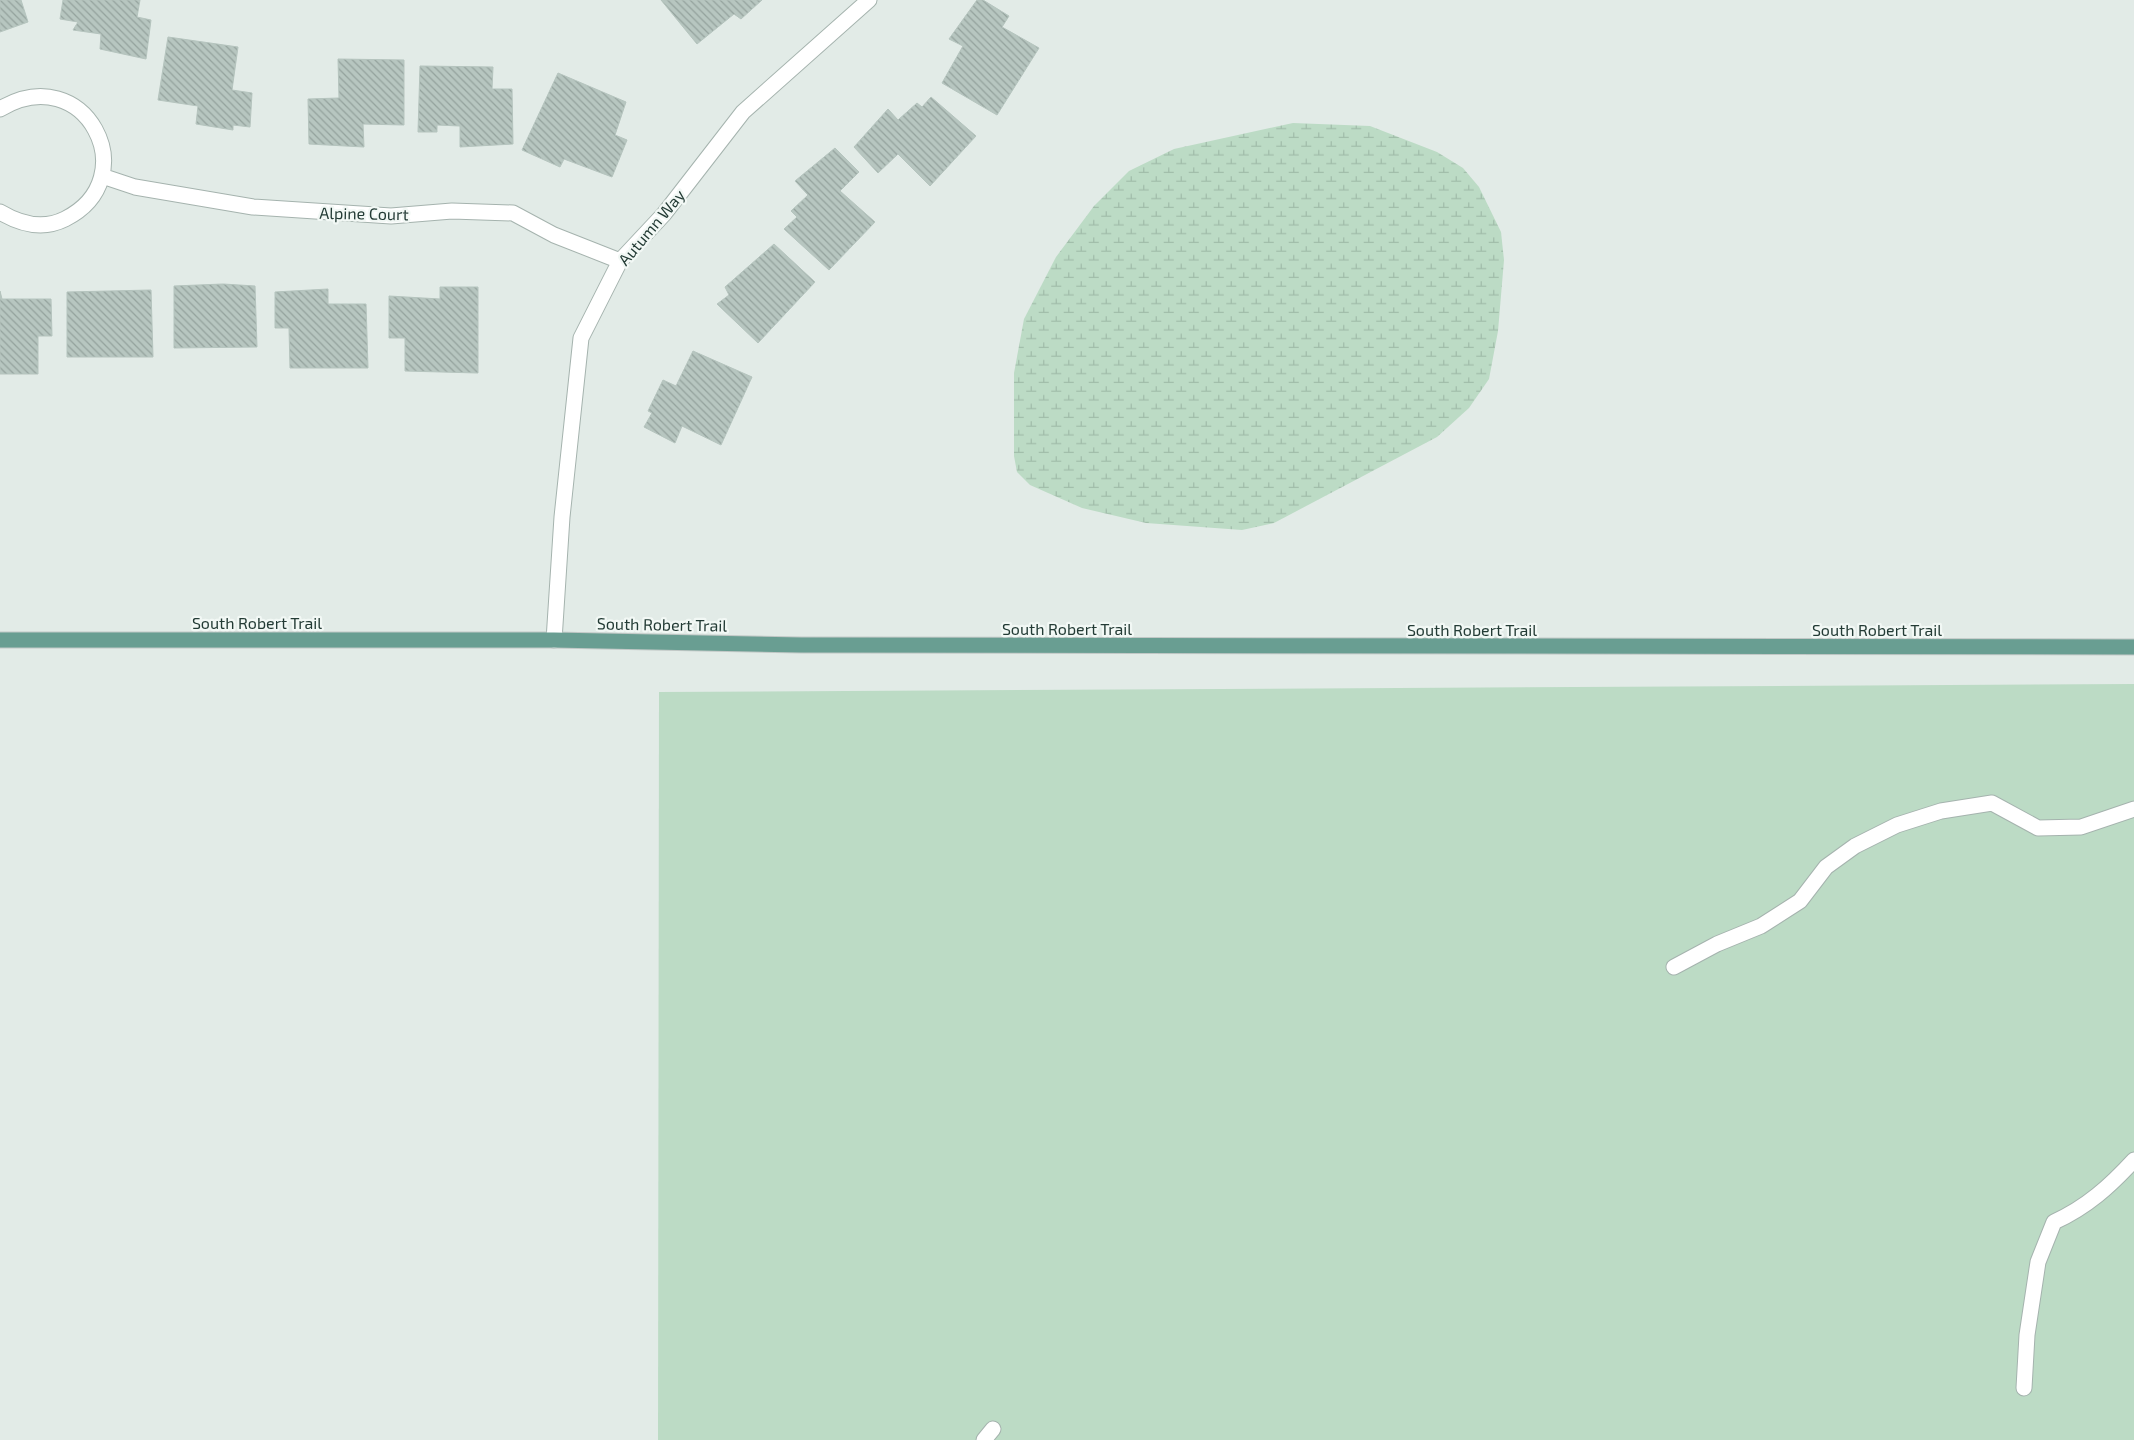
<svg xmlns="http://www.w3.org/2000/svg" width="2134" height="1440" viewBox="0 0 2134 1440" font-family="'Exo 2',sans-serif">
	<style>
		.grass { fill: #bcdbc5 }
		.wetland { fill: url(#wetland-marsh) }
		.building { fill: url(#building-back-hatch); stroke: #b5c4be }
		.lines { fill: none; stroke-linecap: round; stroke-linejoin: round }
		.service-casing { stroke: #a5b3ae; stroke-width: 17 }
		.minor-casing { stroke: #a5b3ae; stroke-width: 17 }
		.primary-casing { stroke: #c1c8c6; stroke-width: 17 }
		.service { stroke: #fff; stroke-width: 15 }
		.minor { stroke: #fff; stroke-width: 15 }
		.primary { stroke: #699e92; stroke-width: 15 }
		.labels { text-anchor: middle; dominant-baseline: central; stroke-width: 4.5; stroke-linejoin: round; paint-order: stroke }
		.street-label { font-size: 16px; fill: #233b35; stroke: #f2f8f5 }
	</style>
	<defs>
		<pattern id="wetland-marsh" width="20" height="14" patternUnits="userSpaceOnUse" patternTransform="scale(1.25)"><rect width="20" height="14" fill="#bcdbc5"/><path d="M1 5h8M5 5V1M11 12h8M15 12V8" fill="none" stroke="#a1bdaa"/></pattern>
		<pattern id="building-back-hatch" width="6" height="6" patternUnits="userSpaceOnUse" patternTransform="scale(1.25)"><rect width="6" height="6" fill="#b7c6c0"/><path d="M-1 5l2 2M0 0l6 6M5-1l2 2" fill="none" stroke="#94a29d"/></pattern>
	</defs>
	<rect width="100%" height="100%" fill="#e2ebe7"/>
	<!-- grass -->
	<path class="grass" d="M2134 684V1440H658L659 692Z"/>
	<!-- wetland -->
	<path class="wetland" d="M1293 123 1370 126 1437 152 1463 168 1479 187 1501 232 1504 260 1498 331 1489 379 1469 408 1437 437 1274 523 1242 530 1146 523 1082 508 1030 485 1017 472 1014 456V373L1024 319 1056 257 1094 206 1129 171 1174 149Z"/>
	<!-- building -->
	<path class="building" d="M0 0H21L28 22 0 32Z
		M63 0H140L137 17 151 20 146 59 100 49 101 34 73 30 78 22 60 19Z
		M661 0H762L741 19 734 14 697 44Z
		M977 0H983L1009 16 1002 27 1039 48 997 115 942 83 963 46 949 39Z
		M168 37 238 47 232 90 252 93 250 127 233 125V130L196 124 198 106 158 100Z
		M338 59 404 60V125L363 124 364 147 309 144 308 99 339 98Z
		M420 66 493 67 492 89H512L513 144 460 147V126L437 125V132H418Z
		M558 73 626 102 615 135 627 140 612 177 564 159 560 167 522 150Z
		M931 97 976 136 930 186 898 154 878 173 854 147 888 109 898 120 917 103 922 107Z
		M835 148 859 172 840 191 875 222 829 270 784 229 797 217 791 211 808 195 795 181Z
		M774 244 815 282 758 343 717 304 729 295 725 287Z
		M223 284 255 286 257 347 174 348V286Z
		M440 287H478V373L405 371V338H389V296L440 299Z
		M328 289V304H366L368 368H290L289 328H275V292Z
		M151 290 153 357H67V292Z
		M0 291 2 299H51L52 336H38V374H0Z
		M693 351 752 377 721 445 682 426 675 443 644 427 652 413 648 411 663 380 676 386Z"/>
	<g class="lines">
		<!-- service casing -->
		<g class="service-casing">
			<path id="service" d="M1674 967 1717 944 1761 926 1800 901 1826 867 1855 846 1897 825 1941 811 1992 803 2038 828 2081 827 2134 809
				M2024 1388 2027 1335 2038 1262 2054 1222C2087 1207 2110 1186 2134 1160
				M984 1440 993 1429"/>
		</g>
		<!-- minor casing -->
		<g class="minor-casing">
			<path id="minor" d="M0 109C85 58 147 178 65 219 43 230 20 224 0 212
				M102 176 135 187 253 207 391 216 452 211 513 213 554 235 620 261
				M554 640 562 517 581 338 620 261 664 214 743 112 869 0"/>
		</g>
		<!-- primary casing -->
		<g class="primary-casing">
			<path id="primary" d="M0 640H554L801 645 2134 647"/>
		</g>
		<!-- service -->
		<use href="#service" class="service"/>
		<!-- minor -->
		<use href="#minor" class="minor"/>
		<!-- primary -->
		<use href="#primary" class="primary"/>
	</g>
	<g class="labels">
		<!-- street labels -->
		<g class="street-label">
			<text transform="translate(364 213) rotate(1)">Alpine Court</text>
			<text transform="translate(651 227) rotate(-50)">Autumn Way</text>
			<text x="257" y="622">South Robert Trail</text>
			<text transform="translate(662 624) rotate(1)">South Robert Trail</text>
			<text x="1067" y="628">South Robert Trail</text>
			<text x="1472" y="629">South Robert Trail</text>
			<text x="1877" y="629">South Robert Trail</text>
		</g>
	</g>
</svg>
